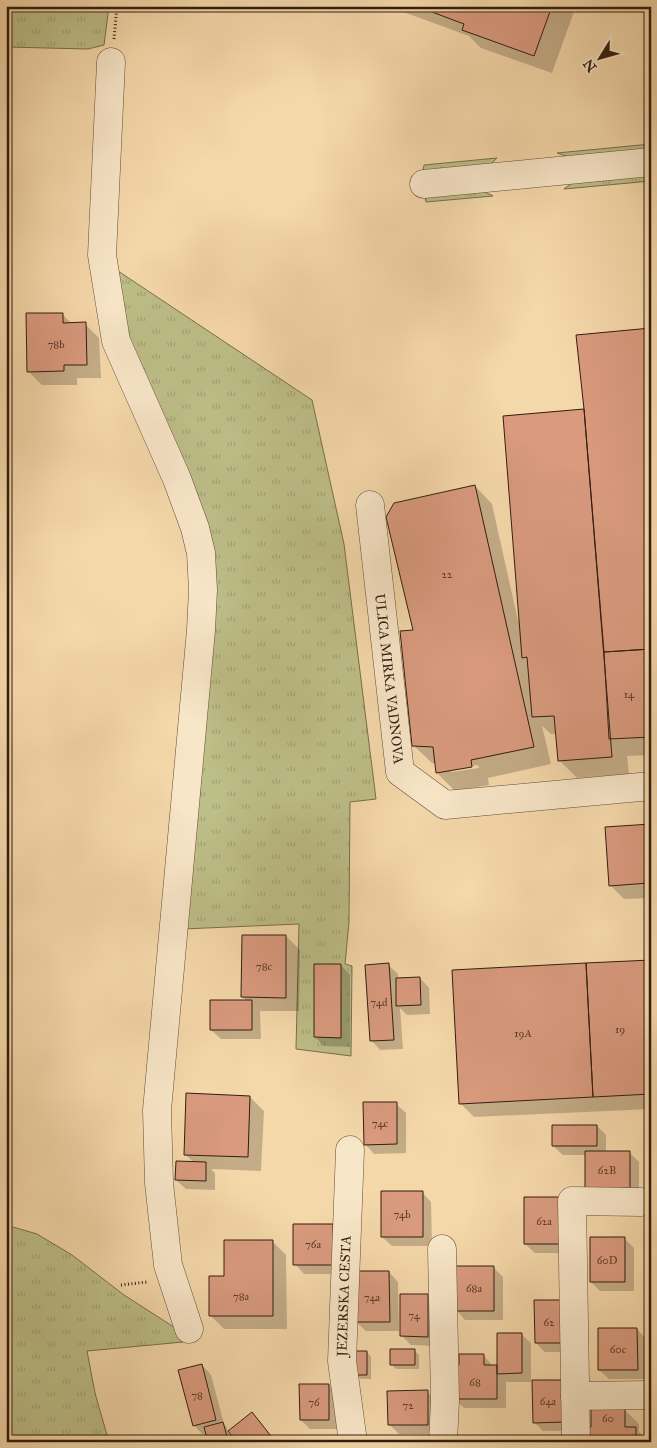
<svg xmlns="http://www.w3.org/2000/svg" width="657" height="1448" viewBox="0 0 657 1448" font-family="'IM FELL Great Primer',serif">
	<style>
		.grass { fill: url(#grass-tufts); stroke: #786e4c }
		.shadow { fill: #0003; fill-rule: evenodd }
		.building { fill: #d99a7e; stroke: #321d0f }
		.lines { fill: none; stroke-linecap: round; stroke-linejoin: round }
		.street-casing { stroke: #634c36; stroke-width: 29 }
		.path { stroke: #321d0f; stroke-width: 3; stroke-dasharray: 1 2.5; stroke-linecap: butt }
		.street { stroke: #f8e6c8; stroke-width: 28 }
		.labels { text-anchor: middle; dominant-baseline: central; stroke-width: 4; stroke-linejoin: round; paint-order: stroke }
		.number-label { font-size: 11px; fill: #5c3c2b }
		.street-label { font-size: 14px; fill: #321d0f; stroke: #f8e6c8 }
	</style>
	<defs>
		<pattern id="grass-tufts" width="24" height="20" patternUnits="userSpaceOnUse" patternTransform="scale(1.25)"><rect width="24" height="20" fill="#bdbe88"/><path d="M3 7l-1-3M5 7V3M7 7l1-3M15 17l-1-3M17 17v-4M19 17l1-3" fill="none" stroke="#a3a374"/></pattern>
	</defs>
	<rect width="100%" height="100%" fill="#f5d8aa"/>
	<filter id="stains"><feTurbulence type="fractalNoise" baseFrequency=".004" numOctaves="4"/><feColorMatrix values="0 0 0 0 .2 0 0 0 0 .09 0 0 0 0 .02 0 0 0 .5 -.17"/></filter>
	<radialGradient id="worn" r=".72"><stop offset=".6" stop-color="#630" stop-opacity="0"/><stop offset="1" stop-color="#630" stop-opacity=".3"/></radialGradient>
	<!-- grass -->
	<path class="grass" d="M6 6H109L104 45 88 49 6 47Z
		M651 144V150L572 158 557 153Z
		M497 158 492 163 487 165 423 171 424 165Z
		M651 175V181L564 189 572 183Z
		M483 191 493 196 426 202 425 196Z
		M112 267 312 400 344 544 376 799 350 802 349 922 345 964 352 966 351 1056 296 1049 299 924 183 929 208 589 121 324Z
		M6 1225 37 1234 72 1255 124 1295 180 1331 183 1342 87 1351 95 1393 109 1442H6Z"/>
	<!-- shadow -->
	<path class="shadow" d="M387 6H576L552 73 481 48 469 36Z
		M62 314 72 324H85L99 338 101 378H77V385H42L28 371Z
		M651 330V755L627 756 629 774 577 778 559 760 557 734H551L542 726 551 764 488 778 489 785 455 791 437 773 436 764 432 763 414 746V632L475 486 492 504 518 621 520 620 504 417 586 410ZM478 765 479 768 451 772V770Z
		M651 825V898L624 899 610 885Z
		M286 936 300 950 299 1011H260L261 1039H221L211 1030 247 1001 242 997Z
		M651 961V1109L474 1117 460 1103Z
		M341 965 350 975V1047L324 1046 315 1037Z
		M388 965 398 974V979L420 978 429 988 430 1014 407 1015 400 1008 403 1049 380 1050 371 1040Z
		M250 1097 264 1111 261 1171 211 1169 215 1173V1190L186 1189 176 1180 194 1163 185 1154Z
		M396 1104 406 1113V1153L374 1154 365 1144Z
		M597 1126 606 1135V1152H629L639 1162V1197H596L586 1155H563L553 1146Z
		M422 1192 431 1202 432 1246H392L382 1237Z
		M564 1199 573 1253H535L525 1244Z
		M333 1225 342 1234V1274H304L295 1264Z
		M624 1238 634 1248V1291H600L591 1282Z
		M272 1241 286 1255 287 1329H224L210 1315 225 1277Z
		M493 1267 503 1277V1320H465L456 1310Z
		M389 1272 398 1282 399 1331H366L356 1322Z
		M427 1295 437 1305V1346L411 1345 402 1336Z
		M535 1301 573 1352H545L536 1343Z
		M637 1329 646 1339 647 1379H609L599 1370Z
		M521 1334 531 1343V1382H506V1408H464L455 1399 461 1366 483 1355 493 1366H499Z
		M414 1350 419 1355V1369H396L392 1365Z
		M367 1352 371 1357V1379H361L356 1375Z
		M202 1365 211 1375 224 1424 227 1428 231 1442H209L207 1434 203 1435 194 1425Z
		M534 1382 573 1431H543L534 1422Z
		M329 1385 338 1395V1429H310L301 1420Z
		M427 1392 437 1401V1434H399L389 1424Z
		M625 1410 639 1424V1432L649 1442H582L592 1428Z
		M252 1414 261 1423 276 1442H238Z"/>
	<!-- building -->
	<path class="building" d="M416 6H552L534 56 462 30 464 24Z
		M26 313H63V323L86 322 87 365H64V371L27 372Z
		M651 328V649L604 652 584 409 576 335Z
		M584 409 612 757 558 761 554 716 532 717 527 657 522 658 503 416Z
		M475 485 534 747 471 760 472 767 436 773 433 747 412 746 400 631 413 630 386 517 394 503Z
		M651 649V737L609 739 604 652Z
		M651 824V895L649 883 609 886 605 827Z
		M242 935H286V998L241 997Z
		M651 960V1094L593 1097 586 963Z
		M389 963 394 1040 370 1041 365 965Z
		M586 963 593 1097 459 1104 452 970Z
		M314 964H341V1038L314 1037Z
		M420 977 421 1005 396 1006V978Z
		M210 1000H252V1030H210Z
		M186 1093 250 1096 248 1157 184 1155Z
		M363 1102H397V1144L364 1145Z
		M552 1125H597V1146H552Z
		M585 1151H630V1188H585Z
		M176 1161 206 1162V1181L175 1180Z
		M381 1191H423V1237H381Z
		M524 1197H564V1244H524Z
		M293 1224H333L334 1265H293Z
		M590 1237H625V1282H590Z
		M224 1240H273V1316H209V1276H224Z
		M454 1266H494V1311H454Z
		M355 1271H389L390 1322H355Z
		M400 1294H428V1337L400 1336Z
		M534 1300H565V1343H535Z
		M598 1328H637L638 1370H598Z
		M497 1333H522V1373L497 1374Z
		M390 1349H415V1365H390Z
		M355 1351H367V1375H355Z
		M459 1354H484V1365H497V1399H454V1365H459Z
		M202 1364 216 1420 193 1426 178 1370Z
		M532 1380H564V1422L533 1423Z
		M299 1384H329V1420H300Z
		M428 1390V1425H388L387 1391Z
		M591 1408H625V1427H636V1442H581L580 1427H591Z
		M252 1412 274 1440 273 1442H236L228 1431Z
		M223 1422 228 1440 208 1442 204 1427Z"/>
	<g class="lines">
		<!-- street casing -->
		<g class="street-casing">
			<g id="street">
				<path d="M111 62 102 255 116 341 177 479 195 528 201 553 203 590 201 630 157 1110 159 1183 168 1265 189 1329"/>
				<path d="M424 184 651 162"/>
				<path id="s1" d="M370 505 400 772 445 805 651 786"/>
				<path d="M350 1150 342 1361 353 1442"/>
				<path d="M442 1249 445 1400 443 1442"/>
				<path d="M575 1396 651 1395"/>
				<path d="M576 1442 572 1201 641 1202"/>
			</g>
		</g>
		<!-- path -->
		<path class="path" d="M114 39 117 6
			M121 1285 147 1282"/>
		<!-- street -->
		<use href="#street" class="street"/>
	</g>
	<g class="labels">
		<!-- number labels -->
		<g class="number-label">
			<text x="56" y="344">78b</text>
			<text x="447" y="574">22</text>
			<text x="629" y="694">14</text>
			<text x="264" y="966">78c</text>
			<text x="379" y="1002">74d</text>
			<text x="620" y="1029">19</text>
			<text x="523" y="1033">19A</text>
			<text x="380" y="1123">74c</text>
			<text x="607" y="1170">62B</text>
			<text x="402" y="1214">74b</text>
			<text x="544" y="1221">62a</text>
			<text x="313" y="1244">76a</text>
			<text x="607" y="1260">60D</text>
			<text x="474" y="1288">68a</text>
			<text x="241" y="1296">78a</text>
			<text x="372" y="1297">74a</text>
			<text x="414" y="1315">74</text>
			<text x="549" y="1322">62</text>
			<text x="618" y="1349">60c</text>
			<text x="475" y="1382">68</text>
			<text x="197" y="1395">78</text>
			<text x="548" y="1401">64a</text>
			<text x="314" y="1402">76</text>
			<text x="408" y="1405">72</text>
			<text x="608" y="1418">60</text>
		</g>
		<!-- street labels -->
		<g class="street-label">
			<text stroke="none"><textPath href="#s1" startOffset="175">ULICA MIRKA VADNOVA</textPath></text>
			<text transform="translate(344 1296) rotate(-88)">JEZERSKA CESTA</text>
		</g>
	</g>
	<!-- margin -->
	<rect width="657" height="1448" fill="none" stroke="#f5d8aa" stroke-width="25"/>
	<rect x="8" y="8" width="642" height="1433" fill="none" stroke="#321d0f" stroke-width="2.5"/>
	<rect x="12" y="12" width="632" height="1423" fill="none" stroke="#321d0f"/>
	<!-- north arrow -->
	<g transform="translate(600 58) rotate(233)" stroke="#f8e6c8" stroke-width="4" paint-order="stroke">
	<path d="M0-4L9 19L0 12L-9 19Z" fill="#321d0f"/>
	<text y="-8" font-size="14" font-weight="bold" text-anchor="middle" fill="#321d0f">N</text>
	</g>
	<rect width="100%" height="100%" filter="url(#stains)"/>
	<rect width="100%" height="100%" fill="url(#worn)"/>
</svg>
